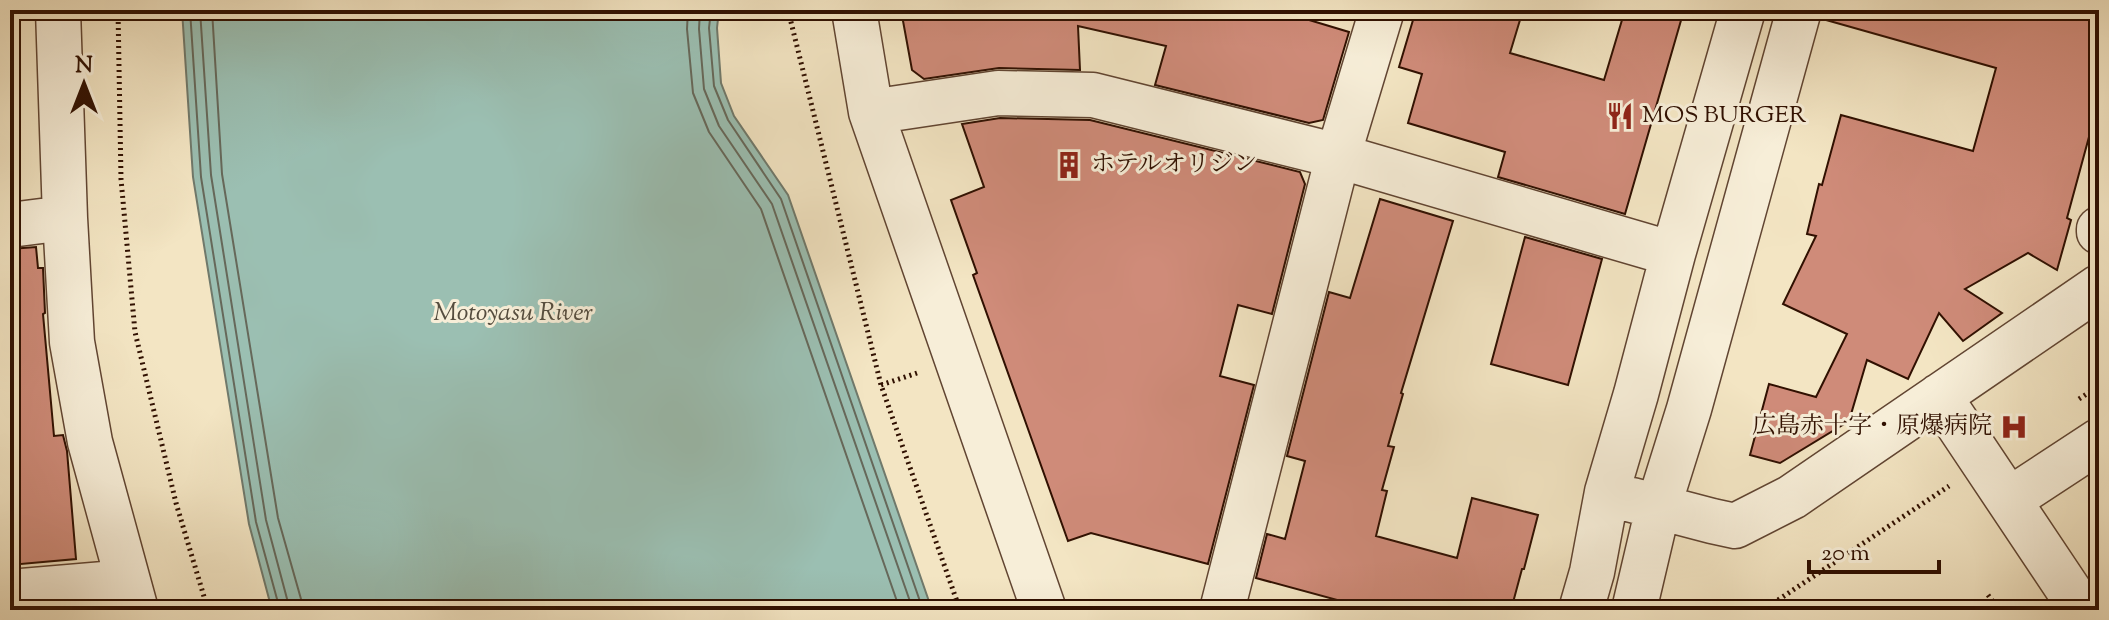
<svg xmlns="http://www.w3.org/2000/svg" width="2109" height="620" viewBox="0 0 2109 620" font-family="'Sorts Mill Goudy','Noto Serif JP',serif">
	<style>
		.water { fill: #9bbfb2; stroke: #70796b; stroke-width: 2 }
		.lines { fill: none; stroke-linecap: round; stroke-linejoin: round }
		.shore { stroke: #66685a; stroke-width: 2 }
		.building { fill: #cf8b79; stroke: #301001; stroke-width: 2 }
		.minor-casing { stroke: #614532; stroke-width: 47 }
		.path { stroke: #301001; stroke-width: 5; stroke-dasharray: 2 4; stroke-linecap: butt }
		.minor { stroke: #f7eed8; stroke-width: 44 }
		.labels { text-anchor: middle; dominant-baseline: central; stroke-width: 6; stroke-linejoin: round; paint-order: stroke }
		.poi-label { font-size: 24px; fill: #301001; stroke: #f7eed8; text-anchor: start }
		.water-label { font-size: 26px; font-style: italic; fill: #554d3f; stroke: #f7eed8 }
	</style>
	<rect width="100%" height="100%" fill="#f3e5c3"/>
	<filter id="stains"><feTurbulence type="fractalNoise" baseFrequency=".0025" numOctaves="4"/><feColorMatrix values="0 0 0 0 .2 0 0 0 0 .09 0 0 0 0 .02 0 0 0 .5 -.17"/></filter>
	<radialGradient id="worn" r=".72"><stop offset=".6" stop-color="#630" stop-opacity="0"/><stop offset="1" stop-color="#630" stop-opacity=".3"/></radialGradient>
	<!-- water -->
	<path class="water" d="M182 10H719L717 28 721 83 734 116 788 195 932 610H272L249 524 193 177Z"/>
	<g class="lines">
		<!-- shore -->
		<path class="shore" d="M190 10 201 177 256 522 280 610
			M200 10 211 175 266 520 290 610
			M212 10 222 174 278 518 301 599 302 610
			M688 10 687 29 693 93 709 132 761 209 900 610
			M700 10 699 29 704 89 719 126 772 204 913 610
			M711 10 709 28 714 86 728 120 781 199 923 610"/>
	</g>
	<!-- building -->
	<path class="building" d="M901 10H1276L1349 32 1323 120 1309 123 1155 85 1166 46 1078 26 1080 70 999 68 924 79 912 70Z
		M1416 10H1523L1510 53 1604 80 1625 10H1684L1625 214 1498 177 1505 152 1408 123 1422 74 1399 67Z
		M1827 10H2099V100L2067 218 2071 220 2057 270 2028 253 1965 289 2002 313 1963 341 1939 313 1908 379 1867 360 1849 421 1780 463 1750 455 1769 384 1816 397 1847 334 1783 304 1816 236 1807 234 1819 184 1822 185 1841 115 1973 151 1996 68 1826 20Z
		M1000 118 1090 120 1300 172 1305 184 1272 314 1238 305 1220 376 1254 385 1208 564 1091 533 1068 541 973 275 977 273 951 200 984 187 962 124Z
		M1380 199 1453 221 1401 393 1403 394 1388 446 1394 447 1382 490 1387 491 1376 536 1457 558 1472 498 1538 515 1524 569H1522L1511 610H1374L1256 578 1267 534 1285 539 1305 461 1287 456 1329 292 1350 298Z
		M1525 237 1602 259 1568 385 1491 364Z
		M36 247 38 268H43L45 313 43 314 54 436 63 435 67 451 76 559 10 565V249Z"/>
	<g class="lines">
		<!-- minor casing -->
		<g class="minor-casing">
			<path id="minor" d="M58 10 65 218 72 342 90 442 136 610
				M854 10 871 112 1044 610
				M871 112 998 93 1093 95 1338 156 1673 254
				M10 225 65 218
				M2099 229V232
				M1939 396 2082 610
				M1632 500 1712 521 1735 526 1792 497 2099 287
				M2009 500 2099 441
				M10 592 128 582
				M1222 610 1338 156 1382 10
				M1581 610 1592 572 1607 492 1636 394 1673 254 1743 10
				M1634 610 1658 508 1689 409 1799 10"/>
		</g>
		<!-- path -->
		<path class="path" d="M118 10 121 179 135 332 176 503 208 610
			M788 10 881 385 960 610
			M881 385 917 373
			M2079 399 2099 386
			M1988 595 1999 610
			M1763 610 1949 486"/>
		<!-- minor -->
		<use href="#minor" class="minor"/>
	</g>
	<!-- icons -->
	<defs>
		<g id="restaurant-bare" transform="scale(2.16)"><path d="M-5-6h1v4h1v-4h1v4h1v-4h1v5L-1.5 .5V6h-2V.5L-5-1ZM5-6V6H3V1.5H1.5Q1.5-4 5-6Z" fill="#8f2418" stroke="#f7eed8" stroke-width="2.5" paint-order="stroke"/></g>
		<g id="building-bare" transform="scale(2.16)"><path d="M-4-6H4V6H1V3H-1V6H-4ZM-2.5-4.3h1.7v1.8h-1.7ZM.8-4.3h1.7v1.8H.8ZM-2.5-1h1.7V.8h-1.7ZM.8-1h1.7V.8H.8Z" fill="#8f2418" stroke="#f7eed8" stroke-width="2.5" paint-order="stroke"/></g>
		<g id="hospital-bare" transform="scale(2.16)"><path d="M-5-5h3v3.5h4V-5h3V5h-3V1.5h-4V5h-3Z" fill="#8f2418" stroke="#f7eed8" stroke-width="2.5" paint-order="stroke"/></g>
	</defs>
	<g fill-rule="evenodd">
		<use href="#restaurant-bare" x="1620" y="116"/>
		<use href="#building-bare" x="1069" y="165"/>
		<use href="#hospital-bare" x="2014" y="427"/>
	</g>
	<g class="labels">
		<!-- poi labels -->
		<g class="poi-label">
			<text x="1642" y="116">MOS BURGER</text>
			<text x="1091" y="165">ホテルオリジン</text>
			<text x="1992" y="427" text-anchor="end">広島赤十字・原爆病院</text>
		</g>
		<!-- water labels -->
		<g class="water-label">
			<text x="513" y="313">Motoyasu River</text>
		</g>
	</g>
	<!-- margin -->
	<rect width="2109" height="620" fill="none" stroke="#f3e5c3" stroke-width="40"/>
	<rect x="12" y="12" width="2085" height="596" fill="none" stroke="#301001" stroke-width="4"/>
	<rect x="20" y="20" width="2069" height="580" fill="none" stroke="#301001" stroke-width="2"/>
	<!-- north arrow -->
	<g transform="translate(84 84)" stroke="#f7eed8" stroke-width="6" paint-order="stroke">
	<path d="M0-6L14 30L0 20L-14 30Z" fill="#301001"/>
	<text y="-12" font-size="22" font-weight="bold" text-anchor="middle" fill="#301001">N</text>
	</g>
	<!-- scale -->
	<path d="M1809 560v12h130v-12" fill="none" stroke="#301001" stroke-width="4"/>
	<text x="1821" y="560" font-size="24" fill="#301001" stroke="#f7eed8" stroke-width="6" paint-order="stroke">20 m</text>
	<rect width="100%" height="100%" filter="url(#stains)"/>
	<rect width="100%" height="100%" fill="url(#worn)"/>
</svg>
